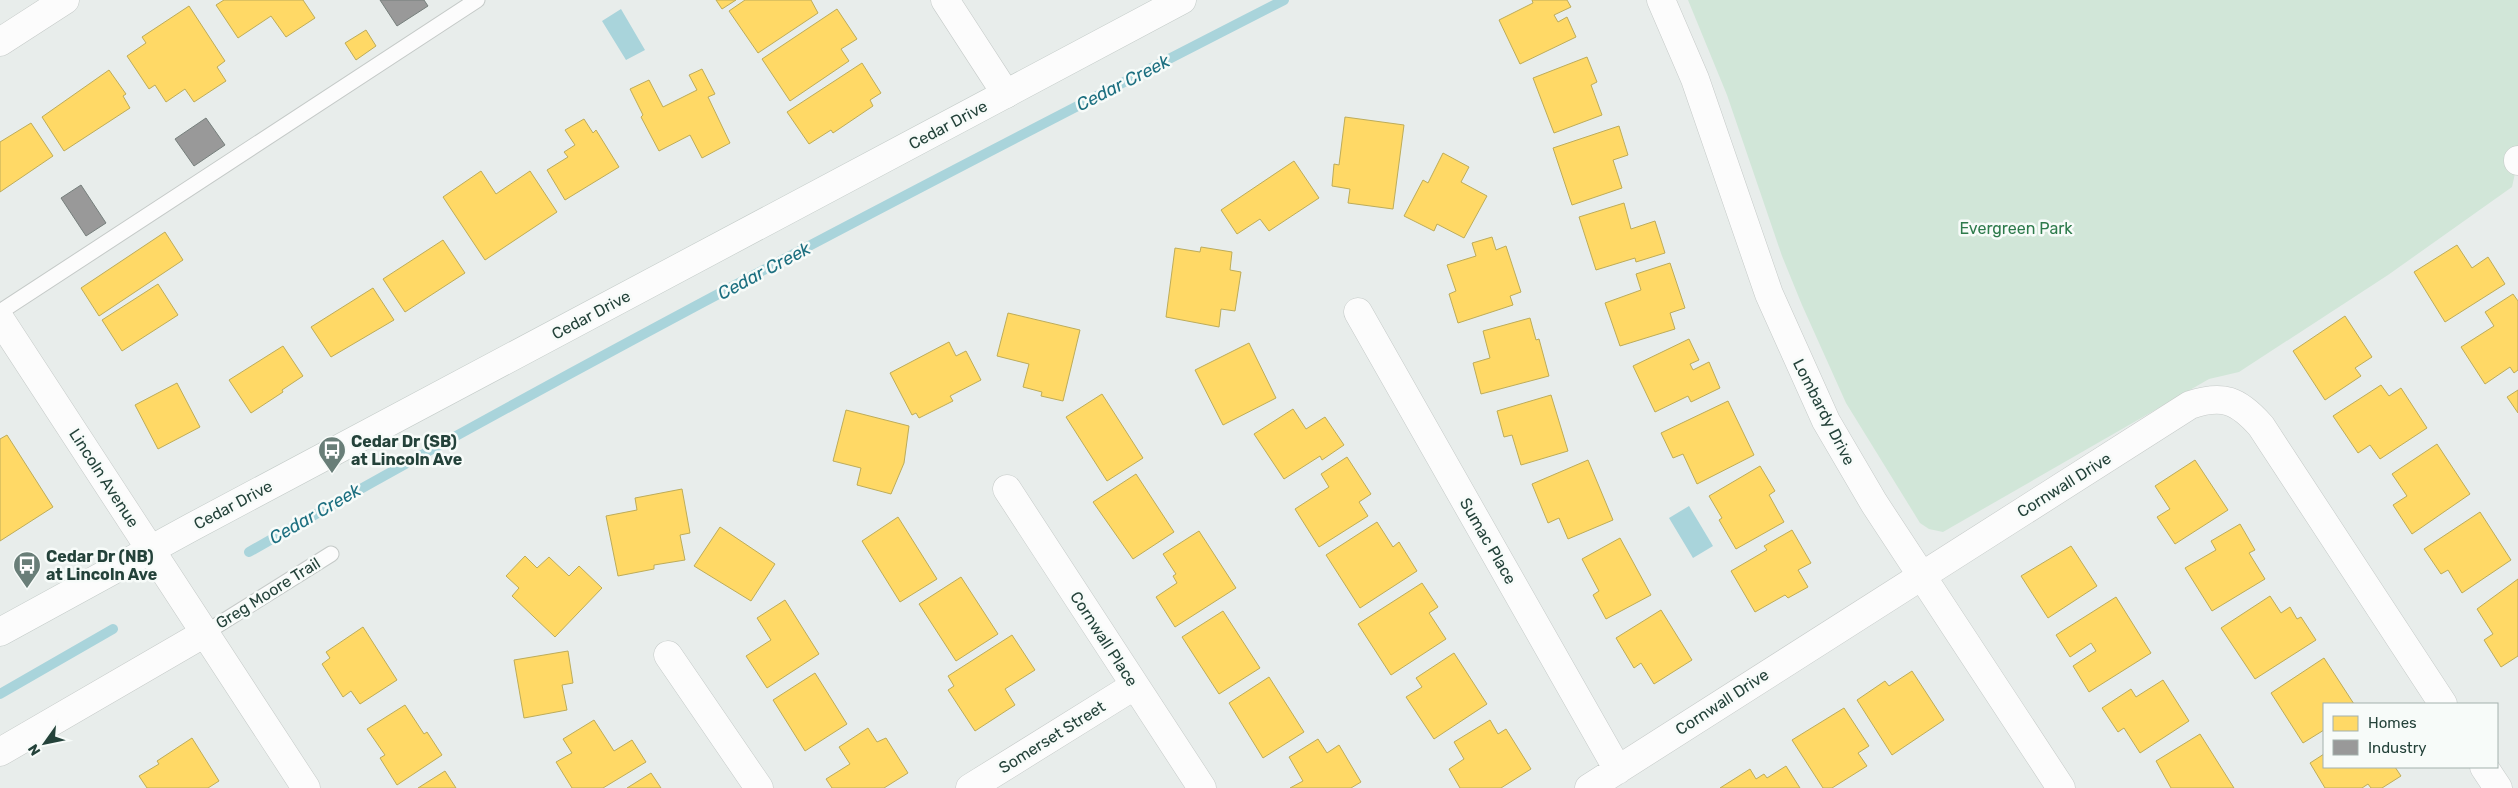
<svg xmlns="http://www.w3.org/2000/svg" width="2518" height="788" viewBox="0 0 2518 788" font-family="Rubik,sans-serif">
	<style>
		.green { fill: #d1e6d8 }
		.water { fill: #a9d4db }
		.homes { fill: #ffd966; stroke: #bdac59 }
		.industry { fill: #999; stroke: #767f7c }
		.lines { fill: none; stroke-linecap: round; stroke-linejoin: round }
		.stream { stroke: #a9d4db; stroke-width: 10 }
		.lane-casing { stroke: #c5cac8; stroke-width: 17 }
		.street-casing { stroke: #c5cac8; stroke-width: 29 }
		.secondary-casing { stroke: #c3cbc8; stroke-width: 29 }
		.lane { stroke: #fcfcfc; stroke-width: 15 }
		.street { stroke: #fcfcfc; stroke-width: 28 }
		.secondary { stroke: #fcfcfc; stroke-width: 28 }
		.labels { text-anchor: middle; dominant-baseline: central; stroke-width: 5; stroke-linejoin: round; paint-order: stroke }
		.street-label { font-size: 16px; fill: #24423a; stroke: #f7fbf9 }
		.park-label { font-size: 16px; fill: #2d7a4b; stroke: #f7fbf9 }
		.poi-label { font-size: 16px; font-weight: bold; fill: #24423a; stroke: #f7fbf9; text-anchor: start }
		.water-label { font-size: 18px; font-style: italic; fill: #1c6f80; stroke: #f7fbf9 }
	</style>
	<rect width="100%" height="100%" fill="#e8edeb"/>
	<!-- green -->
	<path class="green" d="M1688 0H2518V160L2512 187 2388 275 2239 372 2209 379 1943 532 1929 529 1920 523 1846 403 1802 305 1782 256 1727 95Z"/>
	<!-- water -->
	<path class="water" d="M621 9 645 50 626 60 602 21Z
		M1689 506 1713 546 1693 558 1669 518Z"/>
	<!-- homes -->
	<path class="homes" d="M224 0H303L315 18 286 37 271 16 238 38 216 5Z
		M716 0H736L722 9Z
		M745 0H811L818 13 758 53 729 11Z
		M1532 0H1567L1571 7 1554 15 1558 22 1567 17 1576 37 1520 64 1499 20 1533 3Z
		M189 6 225 61 217 67 226 81 194 102 185 89 166 102 155 85 149 89 127 56 146 43 142 37Z
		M837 9 857 39 841 49 849 61 790 101 762 59Z
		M366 30 376 46 356 60 345 43Z
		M1587 57 1597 82 1591 85 1602 115 1554 133 1533 78Z
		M862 63 881 93 870 100 873 106 833 133 831 130 809 144 787 112Z
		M702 69 715 94 708 97 730 143 702 158 690 135 659 151 641 117 643 115 630 89 649 80 663 107 697 90 689 75Z
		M109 70 126 94 123 96 130 108 64 151 42 117Z
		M1345 117 1404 125 1393 209 1348 203 1350 189 1332 186 1334 164 1339 165Z
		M584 119 593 133 596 130 619 167 565 200 547 170 568 157 564 152 575 145 565 130Z
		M31 123 53 156 0 192V142Z
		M1619 126 1628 155 1613 160 1622 188 1572 205 1553 148Z
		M1443 153 1469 167 1461 182 1487 196 1464 238 1437 224 1434 231 1404 216 1423 180 1428 183Z
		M1294 161 1319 198 1269 231 1260 219 1237 234 1221 210Z
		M481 171 496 194 530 171 557 212 485 260 443 197Z
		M1624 203 1631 229 1655 221 1665 253 1636 262 1635 258 1596 270 1579 217Z
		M165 232 183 260 99 316 81 288Z
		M1492 237 1496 250 1506 246 1521 292 1510 296 1513 305 1458 323 1449 294 1456 291 1447 265 1476 256 1472 243Z
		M443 240 465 273 405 312 383 279Z
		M2457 245 2472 268 2488 257 2505 284 2445 322 2414 272Z
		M1201 247 1232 252 1230 270 1241 272 1235 311 1221 309 1219 327 1166 317 1175 248 1200 252Z
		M1670 263 1685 308 1670 313 1675 329 1620 346 1605 303 1641 290 1636 274Z
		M158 284 178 315 122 351 102 320Z
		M373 288 394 320 331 357 311 327Z
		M2513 294 2518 301V370L2514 373 2510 367 2485 384 2461 347 2494 326 2485 312Z
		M1008 313 1080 330 1063 401 1041 396 1042 392 1023 387 1029 364 997 356Z
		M2345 316 2372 357 2355 368 2361 376 2325 400 2293 351Z
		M1530 318 1536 340 1539 339 1549 376 1481 394 1473 363 1490 358 1483 331Z
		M1689 339 1699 360 1690 364 1693 370 1709 362 1720 388 1691 402 1688 396 1655 412 1633 366Z
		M949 342 956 356 966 351 981 380 950 396 953 401 919 418 916 413 912 415 890 373Z
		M1249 343 1276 398 1223 425 1195 370Z
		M283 346 303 376 282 390 283 392 251 413 229 380Z
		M177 383 200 427 158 449 135 405Z
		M2381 385 2389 396 2401 388 2427 428 2380 459 2370 445 2358 453 2333 416Z
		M2518 390V413L2507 397Z
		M1102 394 1143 458 1107 481 1066 417Z
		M1551 395 1568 451 1521 465 1512 435 1504 437 1497 411Z
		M1728 401 1754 455 1697 484 1683 454 1673 458 1661 433Z
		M1293 409 1306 429 1325 417 1344 445 1322 460 1320 456 1284 479 1254 434Z
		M846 410 909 426 904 463 891 494 857 485 861 468 833 461Z
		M7 435 53 507 0 541V439Z
		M2437 444 2470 494 2412 534 2393 505 2407 496 2392 474Z
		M1347 457 1371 494 1359 502 1368 516 1319 547 1295 509 1329 487 1321 474Z
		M1588 460 1613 520 1568 539 1559 518 1548 523 1532 484Z
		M2195 460 2228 510 2175 544 2157 517 2170 509 2155 486Z
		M1760 466 1775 491 1769 495 1784 522 1736 549 1719 520 1722 518 1709 496Z
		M1136 474 1174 532 1133 559 1093 502Z
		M682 489 690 533 680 535 685 560 654 565V569L618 576 606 516 637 510 635 498Z
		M2480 512 2511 560 2462 593 2448 570 2441 574 2424 549Z
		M898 517 937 579 900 602 862 541Z
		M1377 522 1393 547 1399 542 1417 571 1360 608 1326 555Z
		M2240 524 2255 550 2249 553 2265 579 2212 611 2185 568 2216 550 2211 541Z
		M720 527 775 564 751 601 694 566Z
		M1792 530 1811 563 1798 570 1808 587 1788 598 1785 595 1755 612 1731 571 1767 550 1764 546Z
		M1199 531 1236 588 1175 627 1156 597 1177 583 1173 576 1176 574 1163 554Z
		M1620 538 1651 595 1606 619 1593 595 1599 591 1582 559Z
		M2071 546 2097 586 2048 618 2021 576Z
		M525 556 537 568 549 557 569 576 579 566 602 588 555 637 512 596 519 588 506 576Z
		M961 577 998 634 956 661 919 604Z
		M2518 579V656L2501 667 2484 640 2493 634 2477 609Z
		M1422 583 1438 607 1429 613 1446 639 1391 675 1358 624Z
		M2270 596 2281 613 2290 607 2297 619 2301 617 2316 640 2255 679 2221 628Z
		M2116 597 2151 653 2089 692 2073 666 2096 651 2091 643 2070 657 2056 635Z
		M785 600 819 654 767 688 746 656 771 640 757 618Z
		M1661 610 1692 660 1654 684 1641 663 1634 668 1616 638Z
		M1223 611 1260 668 1219 694 1182 637Z
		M363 627 397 680 360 704 351 691 343 697 322 664 330 658 326 652Z
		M1012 635 1035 670 1005 689 1015 705 975 731 948 690 954 686 948 676Z
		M568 651 573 683 562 685 567 710 524 718 514 660Z
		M1454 653 1487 704 1434 739 1406 697 1422 687 1416 678Z
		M2324 658 2354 704H2324V730L2303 743 2271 693Z
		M1912 671 1944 720 1892 755 1857 700 1885 681 1889 686Z
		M815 673 847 724 805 751 773 700Z
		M1269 677 1304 732 1263 758 1229 703Z
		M2163 680 2189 721 2140 753 2124 728 2118 732 2102 708 2131 689 2136 697Z
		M405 705 424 734 427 732 442 755 397 785 380 758 385 755 367 729Z
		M1844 708 1869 746 1858 753 1867 766 1832 788H1823L1792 740Z
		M594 720 614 751 632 740 646 762 603 788H572L556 762 572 753 563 739Z
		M1490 720 1498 734 1506 729 1531 769 1501 788H1460L1449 769 1464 759 1454 742Z
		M868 728 877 742 886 738 908 773 884 788H832L826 779 850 764 839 747Z
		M2200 734 2234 788H2171L2156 761Z
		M192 738 219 781 208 788H147L139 776 159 764 157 761Z
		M1318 739 1327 753 1339 745 1361 782 1351 788H1290L1303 781 1289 757Z
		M2324 754V767H2395L2401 776 2382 788H2371L2368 784 2362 788H2325L2310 763Z
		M1786 766 1800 788H1720L1750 769 1756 779 1764 774 1767 778Z
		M445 771 456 788H418Z
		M651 773 661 788H627Z"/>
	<!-- industry -->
	<path class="industry" d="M380 0H424L428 6 397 26Z
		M206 118 225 145 194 166 175 139Z
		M81 185 106 223 86 236 61 198Z"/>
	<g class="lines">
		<!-- stream -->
		<path class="stream" d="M249 552C589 358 936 178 1284 0
			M0 694 113 629"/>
		<!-- lane casing -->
		<g class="lane-casing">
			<path id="lane" d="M0 312 477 0
				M205 633 331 554"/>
		</g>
		<!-- street casing -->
		<g class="street-casing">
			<path id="street" d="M945 0 1006 94
				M1661 0 1695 79 1769 294 1826 421 1874 503 2061 788
				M0 42 65 0
				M2518 160V161
				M1358 312 1618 770
				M0 319 306 788
				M1007 489 1202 788
				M668 655 759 788
				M0 752 205 633
				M2484 767 2498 788
				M970 788 1134 686
				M1589 788 2190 405C2223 394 2238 400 2261 426L2443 704"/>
		</g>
		<!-- secondary casing -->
		<g class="secondary-casing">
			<path id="secondary" d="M0 632 192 527 1182 0"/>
		</g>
		<!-- lane -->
		<use href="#lane" class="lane"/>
		<!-- street -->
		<use href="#street" class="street"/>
		<!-- secondary -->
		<use href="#secondary" class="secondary"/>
	</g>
	<!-- icons -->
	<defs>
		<g id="bus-pin" transform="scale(1.4375)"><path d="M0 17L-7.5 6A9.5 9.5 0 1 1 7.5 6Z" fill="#697e78" stroke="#f7fbf9"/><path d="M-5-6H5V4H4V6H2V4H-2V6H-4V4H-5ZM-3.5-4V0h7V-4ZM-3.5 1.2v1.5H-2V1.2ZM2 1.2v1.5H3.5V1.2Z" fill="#fff"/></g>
	</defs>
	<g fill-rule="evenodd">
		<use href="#bus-pin" x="332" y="450"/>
		<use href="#bus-pin" x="27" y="565"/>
	</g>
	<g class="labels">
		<!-- street labels -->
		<g class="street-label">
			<text transform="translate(948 125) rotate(-28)">Cedar Drive</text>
			<text transform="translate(591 315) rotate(-28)">Cedar Drive</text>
			<text transform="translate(1824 412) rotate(63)">Lombardy Drive</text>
			<text transform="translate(104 478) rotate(57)">Lincoln Avenue</text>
			<text transform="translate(2064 485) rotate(-32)">Cornwall Drive</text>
			<text transform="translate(233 505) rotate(-28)">Cedar Drive</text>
			<text transform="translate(1488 541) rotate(60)">Sumac Place</text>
			<text transform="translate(268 593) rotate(-32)">Greg Moore Trail</text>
			<text transform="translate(1104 639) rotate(57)">Cornwall Place</text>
			<text transform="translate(1722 702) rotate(-33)">Cornwall Drive</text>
			<text transform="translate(1052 737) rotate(-32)">Somerset Street</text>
		</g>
		<!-- park labels -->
		<g class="park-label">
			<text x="2016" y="228">Evergreen Park</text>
		</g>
		<!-- poi labels -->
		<g class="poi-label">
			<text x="351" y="441">Cedar Dr (SB)<tspan x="351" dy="18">at Lincoln Ave</tspan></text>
			<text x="46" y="556">Cedar Dr (NB)<tspan x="46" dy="18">at Lincoln Ave</tspan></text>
		</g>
		<!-- water labels -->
		<g class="water-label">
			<text transform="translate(1123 83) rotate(-27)">Cedar Creek</text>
			<text transform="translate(764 271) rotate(-28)">Cedar Creek</text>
			<text transform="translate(315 514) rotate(-30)">Cedar Creek</text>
		</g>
	</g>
	<!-- legend -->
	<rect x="2323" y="703" width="175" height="65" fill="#f7fbf9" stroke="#a3b1ad"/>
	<rect x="2333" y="716" width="25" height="15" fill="#ffd966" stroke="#a3b1ad"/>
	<text x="2368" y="728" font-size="15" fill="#24423a">Homes</text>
	<rect x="2333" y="740" width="25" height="15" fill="#999999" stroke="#a3b1ad"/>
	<text x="2368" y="753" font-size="15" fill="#24423a">Industry</text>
	<!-- north arrow -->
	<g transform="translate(45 743) rotate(237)" stroke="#f7fbf9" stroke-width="4" paint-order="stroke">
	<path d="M0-4L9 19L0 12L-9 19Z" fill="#24423a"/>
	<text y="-8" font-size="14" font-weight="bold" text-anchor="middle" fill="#24423a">N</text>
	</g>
</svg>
